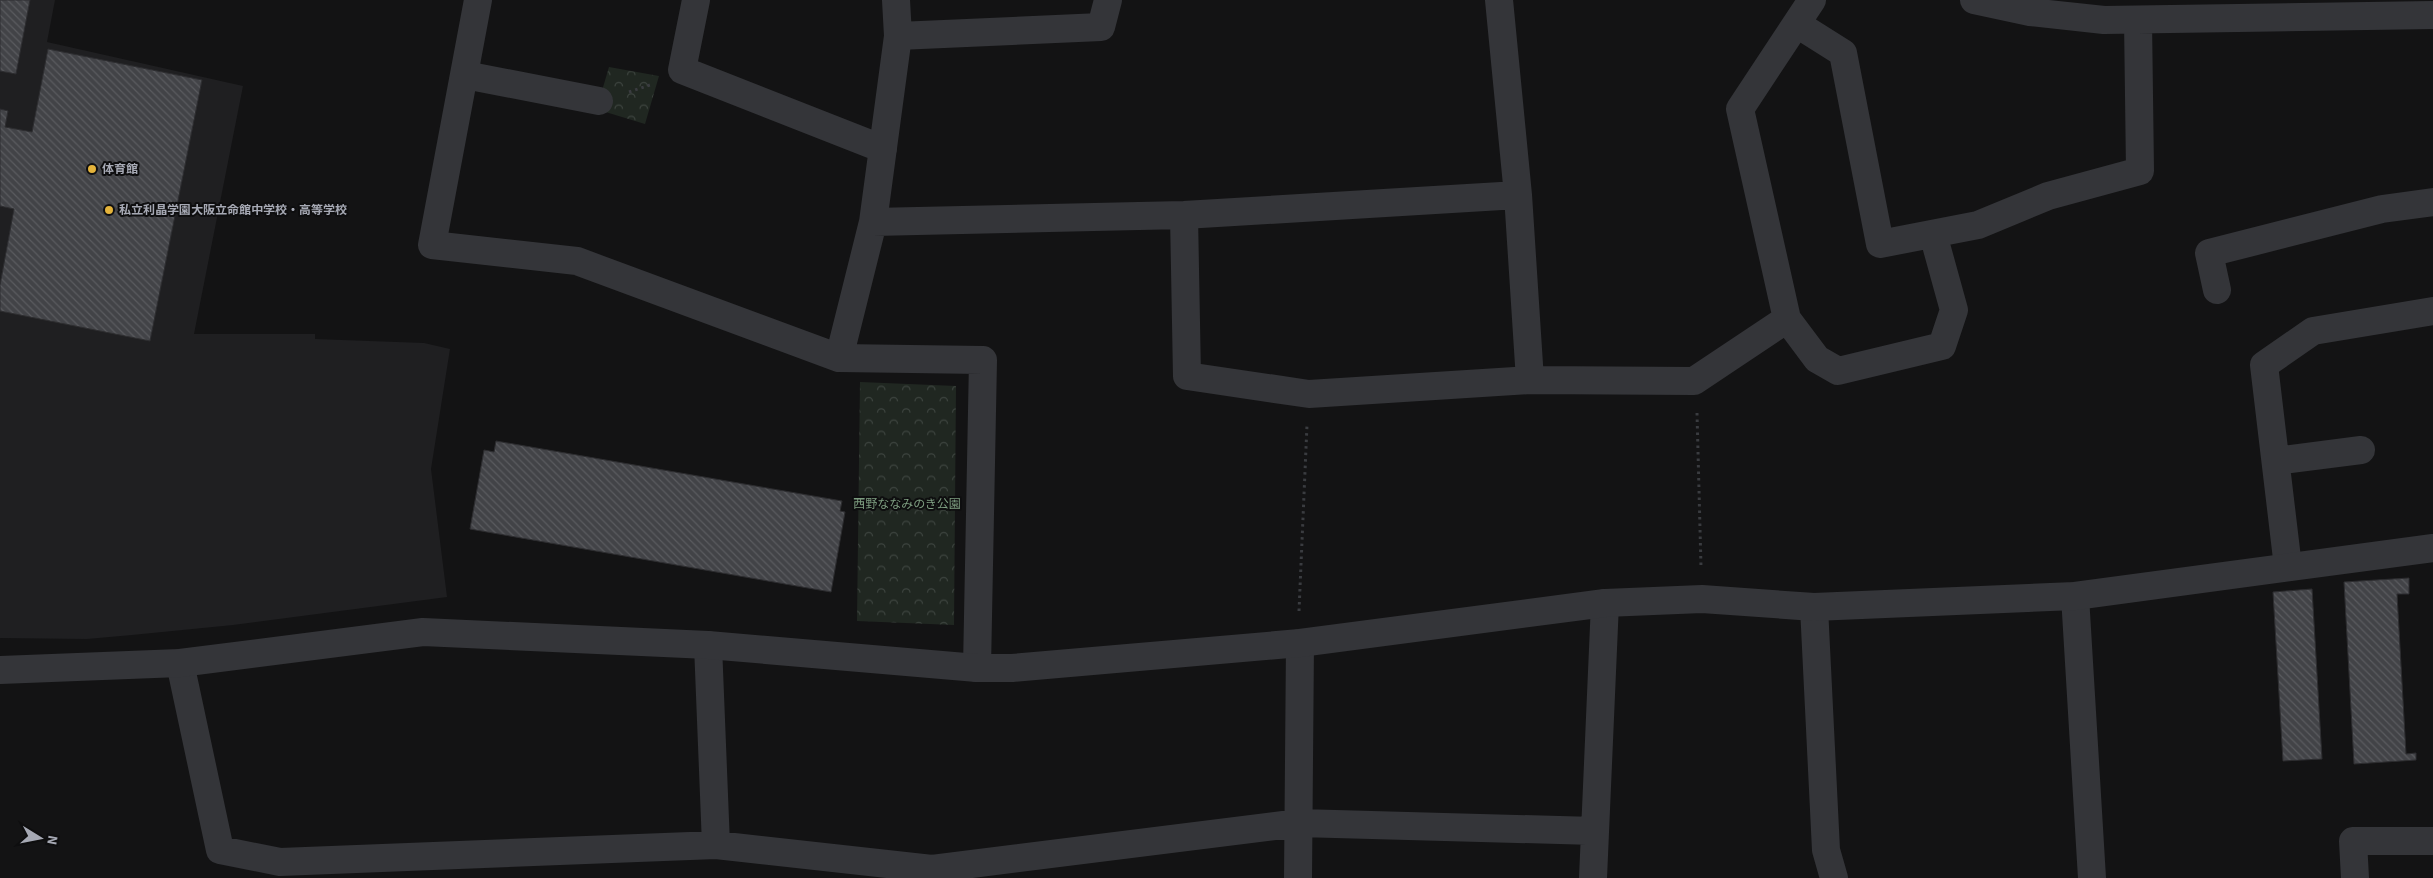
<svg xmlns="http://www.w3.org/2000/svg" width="2433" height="878" viewBox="0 0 2433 878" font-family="'Source Sans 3','Noto Sans JP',sans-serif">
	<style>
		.built { fill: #1f1f21 }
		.park { fill: url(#park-crowns) }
		.building { fill: url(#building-back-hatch); stroke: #2d2d30 }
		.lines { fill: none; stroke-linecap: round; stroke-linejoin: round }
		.path { stroke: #3a3c40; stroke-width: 3; stroke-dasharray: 2.5 4; stroke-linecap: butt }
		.minor { stroke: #343539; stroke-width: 28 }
		.tertiary { stroke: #343539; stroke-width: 28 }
		.poi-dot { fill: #e4b33b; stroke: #0e0e0f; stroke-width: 2 }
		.labels { text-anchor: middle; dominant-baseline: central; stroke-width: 4; stroke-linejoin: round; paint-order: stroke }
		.poi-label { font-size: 12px; font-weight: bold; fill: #a6a9b4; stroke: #0e0e0f; text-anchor: start }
		.park-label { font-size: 12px; fill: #7e9e81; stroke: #0e0e0f }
	</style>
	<defs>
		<pattern id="park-crowns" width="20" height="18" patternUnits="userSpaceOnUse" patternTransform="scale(1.25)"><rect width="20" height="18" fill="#202721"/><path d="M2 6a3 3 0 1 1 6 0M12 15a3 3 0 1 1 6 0" fill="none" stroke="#3d443f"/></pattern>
		<pattern id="building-back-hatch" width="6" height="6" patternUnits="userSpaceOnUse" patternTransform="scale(1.25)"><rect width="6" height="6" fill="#424347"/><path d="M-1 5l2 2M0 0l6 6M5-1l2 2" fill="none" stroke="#5a5b5f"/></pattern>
	</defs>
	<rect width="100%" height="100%" fill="#131314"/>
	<!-- built -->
	<path class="built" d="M0 0H55L47 42 243 86 194 334H315V339L424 343 450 349 431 469 447 597 233 625 132 635 87 639 0 638Z"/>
	<!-- park -->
	<path class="park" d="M609 67 659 76 645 124 599 110V101Z
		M860 382 956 386 954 625 857 621Z"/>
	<!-- building -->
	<path class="building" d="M0 0H30L16 74 0 71Z
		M48 49 202 80 150 341 0 311V285L14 209 0 206V109L8 111 5 127 32 132Z
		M496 441 842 501 840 511 845 512 831 592 470 529 484 450 494 452Z
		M2409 578V594H2397L2406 754 2416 753V760L2354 764 2344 582Z
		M2312 589 2322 759 2283 761 2273 592Z"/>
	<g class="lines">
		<!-- path -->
		<path class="path" d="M629 92 653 84
			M1697 413 1701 567
			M1299 611 1307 425"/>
		<!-- minor -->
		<path class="minor" d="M478 0 432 245 577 261 839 358
			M696 0 682 70 883 149
			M896 0 898 36 873 222 839 358 983 360 977 668
			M1499 0 1518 195 1530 380
			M1974 0 2030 12 2104 20 2433 15
			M1797 24 1843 53 1880 244 1978 225 2048 196 2140 171 2138 20
			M898 36 1101 27 1108 0
			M465 75 599 101
			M1184 215 1187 376 1309 394 1530 380 1694 381 1787 319 1740 109 1812 0
			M873 222 1184 215 1518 195
			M2217 290 2209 253 2382 209 2433 202
			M1787 319 1817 359 1838 371 1942 346 1954 310 1933 234
			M2276 461 2361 450
			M2288 567 2264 365 2313 331 2433 311
			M2075 596 2092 878
			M1814 607 1826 850 1834 878
			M708 645 716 845 932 869 1299 823 1595 831
			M180 663 220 850 280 862 716 845
			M1298 878 1300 643
			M1593 878 1605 603
			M2355 878 2353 841H2433"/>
		<!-- tertiary -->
		<path class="tertiary" d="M0 670 180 663 423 632 708 645 977 668H1012L1300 643 1605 603 1702 599 1814 607 2075 596 2433 548"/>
	</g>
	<!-- markers -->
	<g class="poi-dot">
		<circle cx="92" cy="169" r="5"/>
		<circle cx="109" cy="210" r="5"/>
	</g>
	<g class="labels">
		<!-- poi labels -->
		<g class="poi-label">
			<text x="102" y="169">体育館</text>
			<text x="119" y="210">私立利晶学園大阪立命館中学校・高等学校</text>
		</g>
		<!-- park labels -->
		<g class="park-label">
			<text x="907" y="504">西野ななみのき公園</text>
		</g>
	</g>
	<!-- north arrow -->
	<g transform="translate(40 838) rotate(100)" stroke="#0e0e0f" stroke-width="4" paint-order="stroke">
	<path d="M0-4L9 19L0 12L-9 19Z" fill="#a6a9b4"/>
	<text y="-8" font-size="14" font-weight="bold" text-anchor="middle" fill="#a6a9b4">N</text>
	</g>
</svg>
